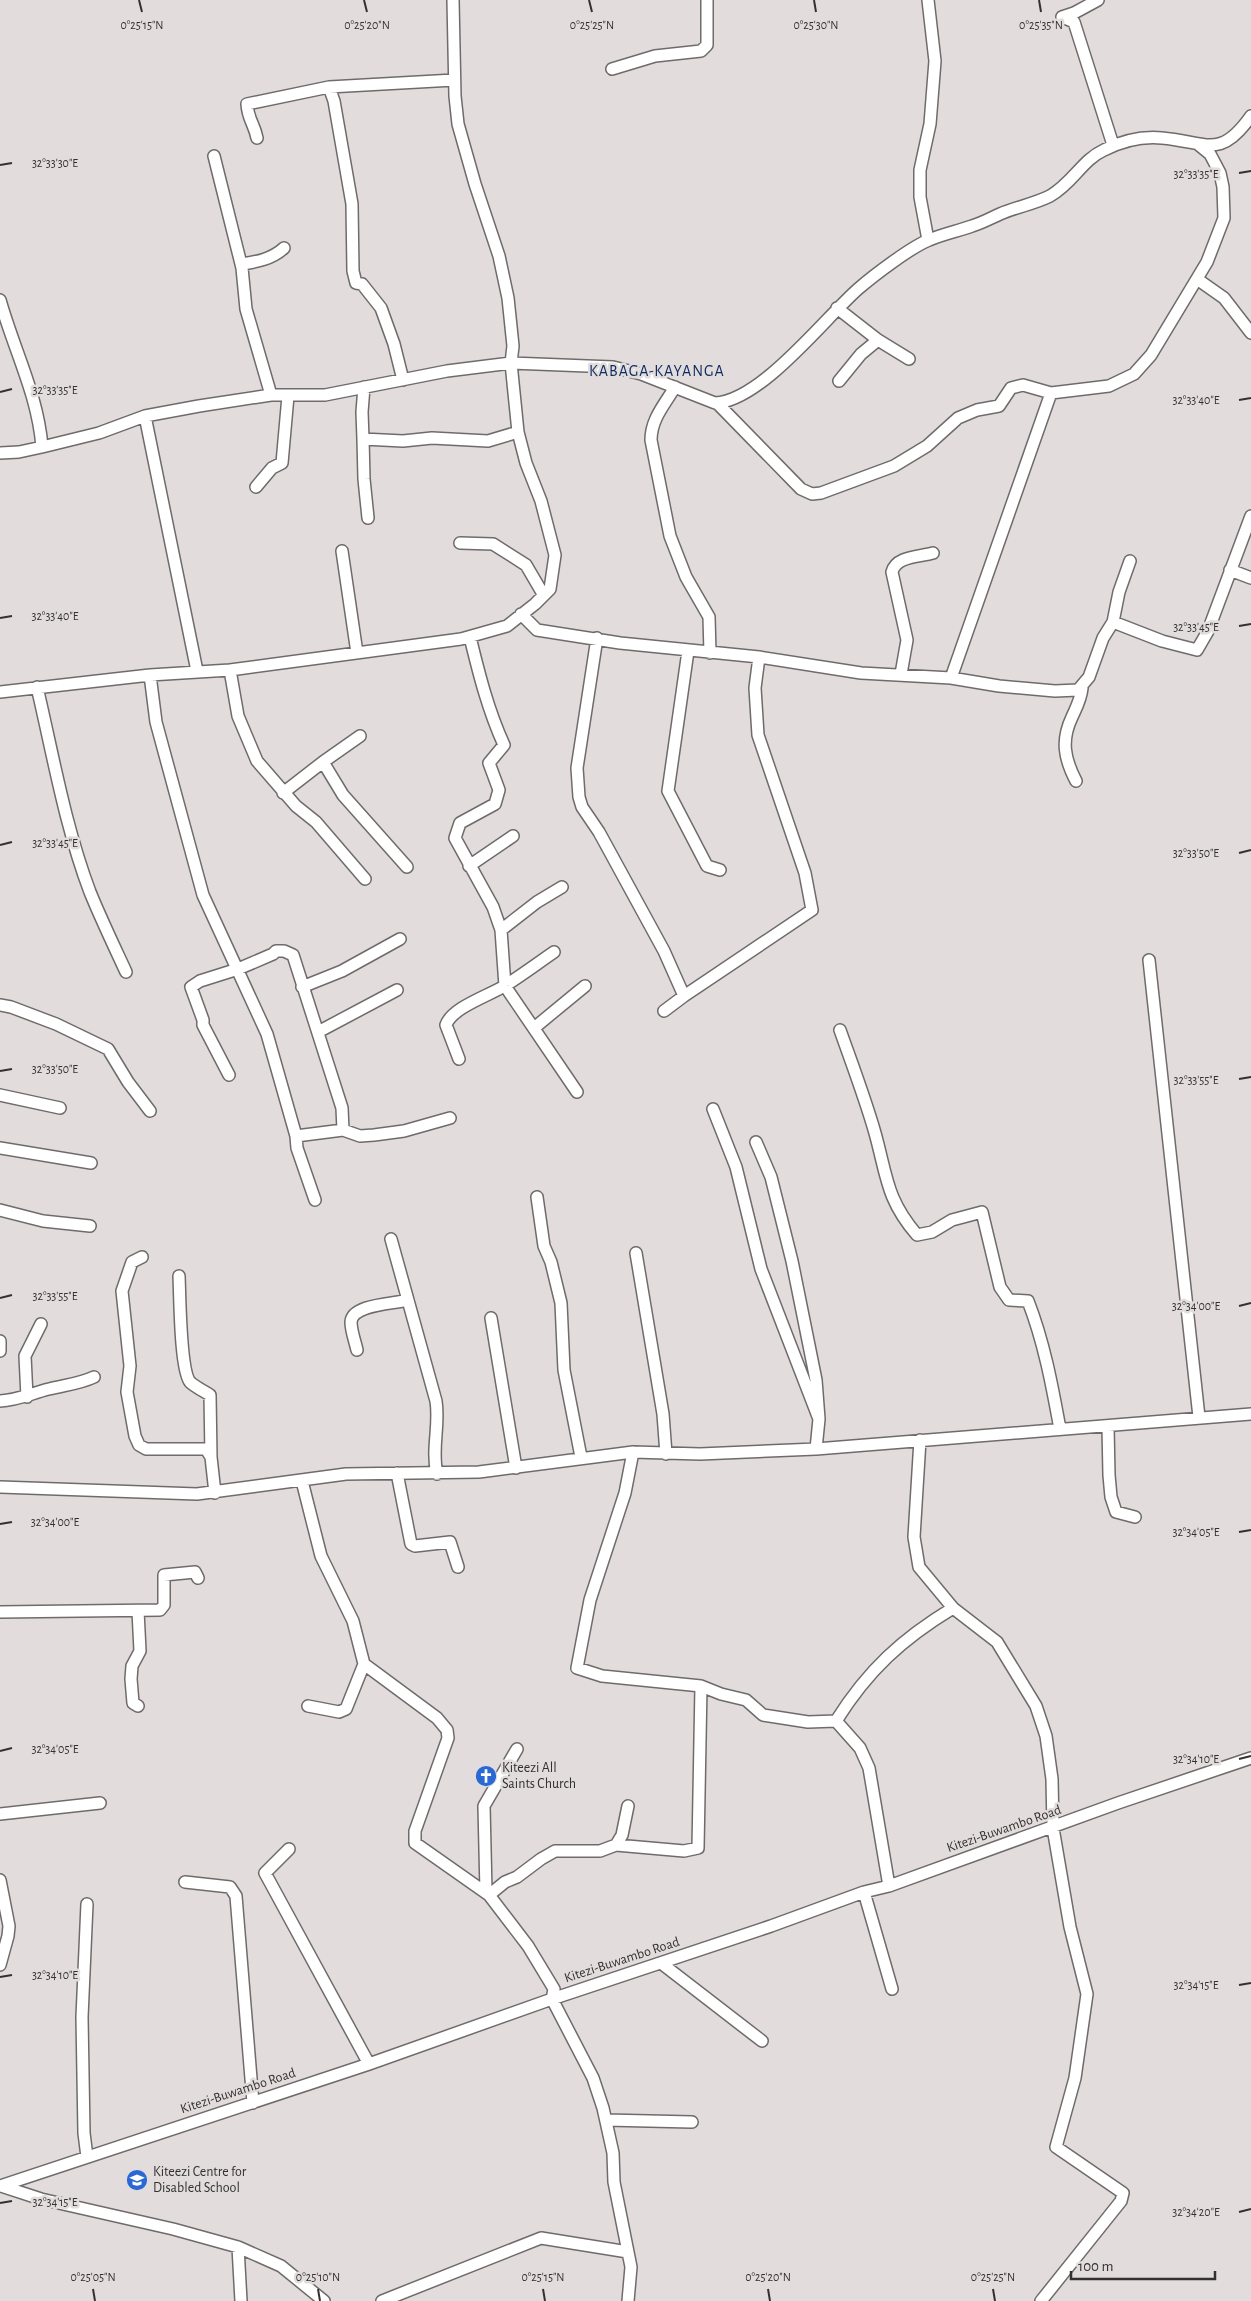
<svg xmlns="http://www.w3.org/2000/svg" width="1251" height="2301" viewBox="0 0 1251 2301" font-family="'Alegreya Sans',sans-serif">
	<style>
		.lines { fill: none; stroke-linecap: round; stroke-linejoin: round }
		.minor-casing { stroke: #6f6b6a; stroke-width: 14 }
		.minor { stroke: #fff; stroke-width: 11 }
		.ticks { fill: none; stroke: #323130; stroke-width: 2 }
		.labels { text-anchor: middle; dominant-baseline: central; stroke-width: 5; stroke-linejoin: round; paint-order: stroke }
		.poi-label { font-size: 14px; fill: #323130; stroke: #e2dddc; text-anchor: start }
		.street-label { font-size: 14px; fill: #323130; stroke: #e2dddc }
		.quarter-label { font-size: 16px; letter-spacing: 1px; fill: #0d2b5f; stroke: #e2dddc }
		.ticks-label { font-size: 12px; text-anchor: middle; fill: #323130; stroke: #e2dddc; stroke-width: 5; stroke-linejoin: round; paint-order: stroke }
	</style>
	<rect width="100%" height="100%" fill="#e2dddc"/>
	<g class="lines">
		<!-- minor casing -->
		<g class="minor-casing">
			<path id="minor" d="M928 0 935 61 930 124 920 170V197L928 240
				M1062 17 1074 22 1113 145
				M1062 17 1074 13 1098 0
				M612 69 655 56 701 51 707 45V0
				M329 87 334 101 352 204 353 271 356 283 362 284 381 308 394 344 403 380
				M257 138C254 123 248 120 247 104L329 87 454 80
				M214 156 242 268 246 309 271 395
				M241 264C257 262 272 259 284 248
				M1197 279 1224 298 1251 333
				M0 300C14 350 38 395 42 447
				M837 308 878 340 909 359
				M839 381 861 354 878 340
				M364 387 362 412 363 439 403 441 432 438 488 441 518 432
				M675 387C665 404 651 419 651 440L670 536 686 577 709 617 710 653
				M717 403 801 489 812 494 821 493 894 466 927 446 958 418 977 410 999 406 1011 388 1023 385 1051 393 1109 386 1134 374 1151 355 1207 262 1224 218 1223 187 1220 173 1210 154 1199 145
				M145 416 197 671
				M363 439 364 479 368 518
				M0 453 19 452 42 447 99 433 145 416 199 406 271 395H325L447 371 511 363 613 367 641 374 715 403C761 401 824 319 858 289 873 276 911 247 929 240 943 234 958 231 972 226 982 223 991 218 1000 214 1016 207 1034 204 1050 196 1073 183 1082 160 1104 150 1122 141 1142 136 1162 138 1207 142 1220 160 1251 116
				M256 487 272 468 282 463 288 396
				M460 543 493 544 526 565 543 594
				M342 551 357 653
				M1230 570 1251 578
				M521 614 537 630 620 643 759 657 861 673 951 678 999 686 1055 691 1078 690 1089 677 1103 638 1113 622 1162 641 1197 650 1208 631 1251 516
				M1113 622 1119 592 1130 561
				M470 637C479 674 488 710 504 745L489 763 499 790 495 804 460 823 455 838 493 907 501 930 505 986 577 1092
				M597 638 577 768 579 797 582 807 599 832 664 951 684 996 664 1011
				M688 651 668 791 707 866 720 870
				M230 670 238 716 257 761 296 806 316 822 365 879
				M901 674 907 640 892 572C896 556 919 557 933 553
				M150 675 156 722 203 895 267 1034 296 1136 343 1130 360 1136 374 1135 404 1131 450 1118
				M951 678 1051 393
				M37 687C53 755 65 826 90 892 101 919 114 946 126 972
				M0 692 150 675 230 670 461 639 507 626 535 604 550 589 555 555 541 501 526 463 518 432 511 363 513 346 508 298 499 256 475 184 458 124 455 96 453 0
				M323 762 360 736
				M1076 781C1064 758 1061 740 1072 717 1077 706 1081 699 1082 688
				M283 793 323 762 343 795 407 867
				M469 866 513 836
				M501 930 537 902 562 887
				M1149 960 1199 1417
				M302 987 342 971 400 939
				M684 996 812 910 805 873 758 735 755 688 759 657
				M0 1005 11 1007 56 1024 108 1049 128 1082 150 1111
				M534 1028 585 986
				M840 1030C852 1064 865 1098 875 1133 887 1176 886 1199 917 1235L932 1232 952 1220 982 1212 1000 1287 1009 1300 1028 1301C1044 1342 1052 1385 1060 1429
				M318 1032 397 990
				M459 1059 446 1025C452 1007 491 995 506 985 522 975 538 963 554 952
				M229 1075 203 1025V1020L191 987 200 981 238 969 273 954 276 951H284L293 955 342 1108 343 1130
				M0 1095 60 1108
				M713 1109 736 1167 761 1269 819 1419
				M296 1136 297 1148 315 1200
				M756 1142 771 1177 792 1261 816 1380 819 1419 816 1449
				M0 1148 91 1163
				M537 1197 544 1246 551 1262 561 1303 564 1370 581 1457
				M0 1210 43 1221 90 1226
				M391 1239 436 1401C440 1426 431 1449 437 1474
				M636 1253 663 1414 666 1454
				M142 1257 132 1262 122 1291 130 1366 127 1392 135 1436 139 1445 146 1449H206L211 1457 215 1493
				M179 1276C180 1296 180 1369 190 1382 195 1387 204 1391 210 1395L211 1457
				M491 1318 516 1468
				M0 1341V1351
				M357 1350C355 1341 351 1331 351 1322 352 1304 394 1304 408 1300
				M27 1397 25 1356 41 1324
				M0 1401C19 1400 32 1393 49 1389 65 1385 79 1384 94 1377
				M1108 1427 1109 1475 1111 1497 1116 1512 1135 1517
				M920 1440 914 1537 919 1567 953 1608 997 1642 1036 1706 1046 1736 1052 1779 1053 1828 1070 1927 1087 1994 1075 2078 1056 2147 1123 2193 1121 2201 1041 2301
				M633 1452 625 1493 590 1600 577 1668 602 1676 701 1686 721 1694 746 1700 763 1715 808 1722 836 1721C868 1670 902 1639 953 1608
				M397 1473 411 1544 415 1546 450 1542 458 1567
				M302 1481 321 1556 353 1621 364 1664 437 1718 447 1730 448 1738 415 1831V1843L489 1895 528 1946 554 1989 552 1999 593 2078 603 2108 613 2153 614 2182 631 2267 628 2301
				M0 1487 197 1494 346 1474 479 1472 633 1452 700 1454 816 1449 1251 1414
				M0 1612 160 1610 164 1605V1575L195 1572 198 1578
				M138 1706 133 1703 131 1679 132 1666 140 1651 138 1611
				M308 1706 339 1712 346 1709 364 1664
				M836 1721 860 1748 869 1768 889 1886
				M0 1814 100 1803
				M616 1845 684 1851 698 1848 701 1686
				M289 1849 265 1873 369 2064
				M0 1880 9 1926 8 1936 0 1965
				M185 1882 230 1887 236 1896 253 2103
				M486 1892 484 1806 517 1749
				M864 1892 892 1989
				M489 1895 505 1882 517 1877 541 1859 555 1851H600L616 1845 622 1835 628 1806
				M661 1963 762 2041
				M606 2120 692 2122
				M87 2157 84 2133 82 2017 87 1904
				M0 2186 369 2064 552 1999 771 1926 864 1892 889 1886 1118 1803 1251 1758
				M1 2186 41 2199 173 2229 238 2247 281 2266 324 2301
				M238 2247 241 2301
				M382 2301 541 2238 628 2252"/>
		</g>
		<!-- minor -->
		<use href="#minor" class="minor"/>
	</g>
	<!-- ticks -->
	<path class="ticks" d="M139 0 142 12M364 0 367 12M589 0 592 12M814 0 816 12M1039 0 1041 12M0 165 12 163M1239 173 1251 171M0 392 12 389M1239 400 1251 398M0 618 12 616M1239 626 1251 624M0 845 12 842M1239 853 1251 850M0 1071 12 1069M1239 1079 1251 1077M0 1298 12 1295M1239 1306 1251 1303M0 1524 12 1522M1239 1532 1251 1530M0 1751 12 1748M1239 1759 1251 1756M0 1977 12 1975M1239 1985 1251 1983M0 2203 12 2201M1239 2212 1251 2209M93 2289 95 2301M318 2289 320 2301M543 2289 545 2301M768 2289 770 2301M993 2289 995 2301"/>
	<!-- icons -->
	<defs>
		<g id="church-disc" transform="scale(1.125)"><circle r="9.5" fill="#2a68d5" stroke="#e2dddc"/><path d="M-1.2-6h2.4v3.5h3.3v2.4h-3.3V6h-2.4V-.1h-3.3v-2.4h3.3Z" fill="#fff"/></g>
		<g id="school-disc" transform="scale(1.125)"><circle r="9.5" fill="#2a68d5" stroke="#e2dddc"/><path d="M0-5L7-2L0 1L-7-2ZM-4 1L0 2.5L4 1V4Q0 6-4 4Z" fill="#fff"/></g>
	</defs>
	<g fill-rule="evenodd">
		<use href="#church-disc" x="486" y="1776"/>
		<use href="#school-disc" x="137" y="2180"/>
	</g>
	<g class="labels">
		<!-- poi labels -->
		<g class="poi-label">
			<text x="502" y="1768">Kiteezi All<tspan x="502" dy="16">Saints Church</tspan></text>
			<text x="153" y="2172">Kiteezi Centre for<tspan x="153" dy="16">Disabled School</tspan></text>
		</g>
		<!-- street labels -->
		<g class="street-label">
			<text transform="translate(1004 1829) rotate(-19)">Kitezi-Buwambo Road</text>
			<text transform="translate(622 1960) rotate(-18)">Kitezi-Buwambo Road</text>
			<text transform="translate(238 2091) rotate(-18)">Kitezi-Buwambo Road</text>
		</g>
		<!-- quarter labels -->
		<g class="quarter-label">
			<text x="657" y="371">KABAGA-KAYANGA</text>
		</g>
	</g>
	<g class="ticks-label">
		<text x="1041" y="29">0°25'35"N</text>
		<text x="142" y="29">0°25'15"N</text>
		<text x="367" y="29">0°25'20"N</text>
		<text x="592" y="29">0°25'25"N</text>
		<text x="816" y="29">0°25'30"N</text>
		<text x="55" y="167">32°33'30"E</text>
		<text x="1196" y="178">32°33'35"E</text>
		<text x="55" y="394">32°33'35"E</text>
		<text x="1196" y="404">32°33'40"E</text>
		<text x="55" y="620">32°33'40"E</text>
		<text x="1196" y="631">32°33'45"E</text>
		<text x="55" y="847">32°33'45"E</text>
		<text x="1196" y="857">32°33'50"E</text>
		<text x="55" y="1073">32°33'50"E</text>
		<text x="1196" y="1084">32°33'55"E</text>
		<text x="55" y="1300">32°33'55"E</text>
		<text x="1196" y="1310">32°34'00"E</text>
		<text x="55" y="1526">32°34'00"E</text>
		<text x="1196" y="1536">32°34'05"E</text>
		<text x="55" y="1753">32°34'05"E</text>
		<text x="1196" y="1763">32°34'10"E</text>
		<text x="55" y="1979">32°34'10"E</text>
		<text x="1196" y="1989">32°34'15"E</text>
		<text x="55" y="2206">32°34'15"E</text>
		<text x="1196" y="2216">32°34'20"E</text>
		<text x="93" y="2281">0°25'05"N</text>
		<text x="318" y="2281">0°25'10"N</text>
		<text x="543" y="2281">0°25'15"N</text>
		<text x="768" y="2281">0°25'20"N</text>
		<text x="993" y="2281">0°25'25"N</text>
	</g>
	<!-- scale -->
	<path d="M1071 2271v8h144v-8" fill="none" stroke="#323130" stroke-width="2.5"/>
	<text x="1078" y="2271" font-size="15" fill="#323130" stroke="#e2dddc" stroke-width="4" paint-order="stroke">100 m</text>
</svg>
